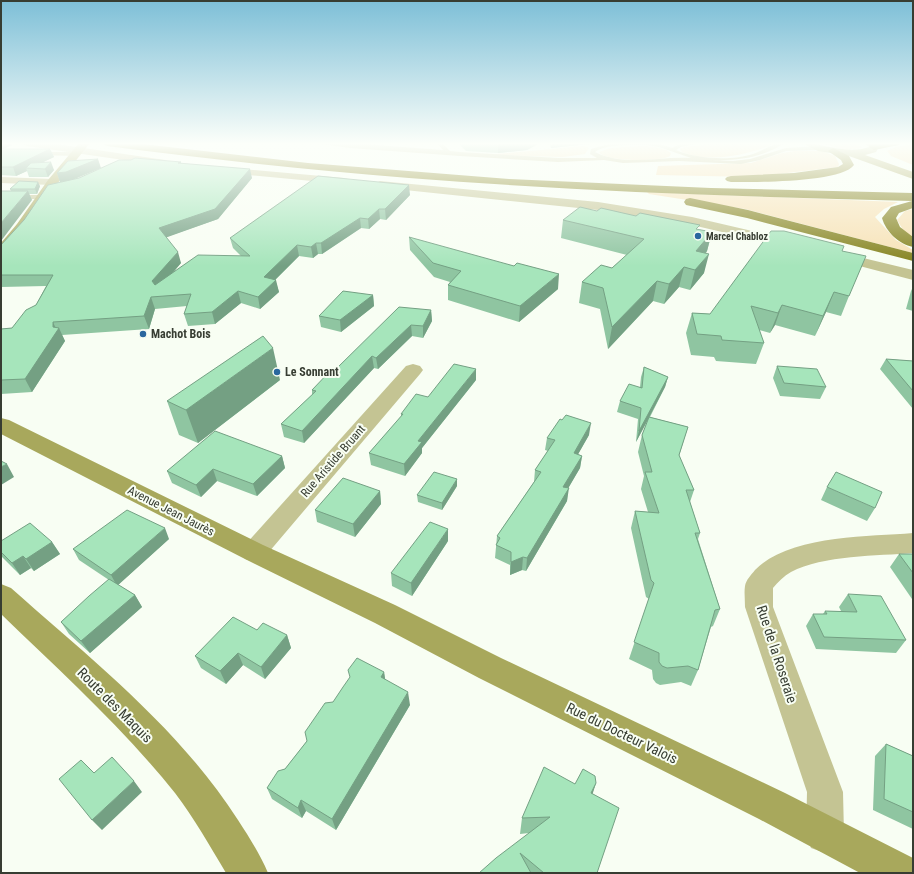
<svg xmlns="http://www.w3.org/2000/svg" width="914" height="874" viewBox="0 0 914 874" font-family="'Roboto Condensed',sans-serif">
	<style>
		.green { fill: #f7e1b4 }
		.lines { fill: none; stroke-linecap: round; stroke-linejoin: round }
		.lane { fill: #c4c493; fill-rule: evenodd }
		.street { fill: #c4c493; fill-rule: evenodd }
		.secondary { fill: #a8a85c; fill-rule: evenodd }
		.highway { fill: #83811c; fill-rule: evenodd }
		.wall { fill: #8fc5a1 }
		.shaded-wall { fill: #74a083 }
		.building { fill: #a6e5bb; stroke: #74a083 }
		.poi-dot { fill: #2a679e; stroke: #f8fef3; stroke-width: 1.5 }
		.labels { text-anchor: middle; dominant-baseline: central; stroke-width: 4; stroke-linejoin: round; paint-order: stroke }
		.far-poi-label { font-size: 10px; font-weight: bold; fill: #373d32; stroke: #f8fef3; text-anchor: start }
		.poi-label { font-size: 12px; font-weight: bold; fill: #373d32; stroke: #f8fef3; text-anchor: start }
		.street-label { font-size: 12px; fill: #373d32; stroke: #f8fef3 }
		.near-street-label { font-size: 14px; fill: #373d32; stroke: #f8fef3 }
	</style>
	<rect width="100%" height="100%" fill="#f8fef3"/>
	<!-- green -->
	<path class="green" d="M718 143H777C749 154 712 164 682 152L680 149 685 147Z
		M823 143H855L862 148 843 150Z
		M913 144V165L891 156 887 151 896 147Z
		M584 146 589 148 585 154 563 157 485 155Z
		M644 146C653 147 664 147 671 153L670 156C660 162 605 162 599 152L611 148Z
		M795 151H822L835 156 839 164 838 167 754 177 656 175 658 166 751 163 782 153Z
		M647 192 898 202 884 209 875 217 896 240 913 250V253L745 209 649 194Z
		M913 209V237L905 233 897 220 905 211Z"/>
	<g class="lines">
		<!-- lane -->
		<path class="lane" d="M315 143H350L443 150 437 143H442L450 151 460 152 558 158H597L590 154 591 149C616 141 648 139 672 148L680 144 701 143 681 147 676 150C696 159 732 161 753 154 764 150 773 143 785 143 763 157 738 161 712 160L733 161 750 159 786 148 818 146 821 148 818 150 786 151 760 160 741 164 679 161 623 163 604 160 558 162 460 156 350 148ZM645 145 659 147 691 158C659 156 625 167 595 152 604 144 633 145 645 145Z
			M35 152H77L80 154 77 156 37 155 35 154Z
			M1 195H41L44 197 41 199H1Z"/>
		<!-- street -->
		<path class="street" d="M22 143H50L165 160 170 163 165 166 27 146Z
			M221 167 344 178 348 179 350 181 348 183 344 184 217 172 215 170Z
			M1 177 52 179 56 180 58 182 56 184 52 185 1 183Z
			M380 181 598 202 692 217 800 242 802 245 800 248 795 249 692 225 598 210 376 187 374 185 376 183Z
			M834 251 913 270V280L829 258 827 255 829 252Z
			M413 364 420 366 423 370 420 374 263 559 254 562 245 559 241 552 245 545 406 366Z
			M913 533V553C878 556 823 555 791 572 784 576 778 582 773 588V607L843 792 844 834 839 848 825 853 811 848 806 834 807 792 745 607C745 600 744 592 745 586 746 580 751 575 755 570 789 535 867 537 913 533Z"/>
		<!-- secondary -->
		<path class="secondary" d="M79 143H90L57 184 27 230 6 255 1 256V243L17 224 48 180Z
			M802 143C824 143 846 155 869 147L865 143H876L879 147 876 152 865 155 913 172V179L849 156 818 151Z
			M1 418 9 420 263 545 395 605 501 658 785 793 913 858V873H860L759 819 479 678 375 623 245 559 1 434Z
			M1 584 11 588C92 660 179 728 238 820 249 837 260 854 268 873H226C210 846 194 818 175 793 123 728 61 672 1 614Z"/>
		<!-- highway -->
		<path class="highway" d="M102 143H134L308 163 509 179 711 188 913 193V208L899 213 896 218 900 227 913 237V247C899 244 886 232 882 218L891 207 912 201C744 197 577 191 409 178 308 170 208 159 107 146Z
			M877 143H900L899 145 874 150 869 147 870 145Z
			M833 148 849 156 854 165C841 183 754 182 731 182L727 181 725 179 727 177 731 176 794 173 838 167 843 164 841 160 828 151Z
			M690 198 748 210 913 253V261L747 218 686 205 684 202 686 199Z"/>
	</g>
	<!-- wall -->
	<path class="wall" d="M1 143 12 145 3 149H50L54 157 43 162 54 170 48 177H29L27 171 16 176 1 175Z
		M458 143H540L527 150 498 153 466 151Z
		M549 143H598L551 148Z
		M181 162V163L252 178 218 219 166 237 181 263 172 273 241 256 233 248 230 238 410 195 386 220 380 219 369 229 361 228 322 254H318L313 258 299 256 275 280 279 292 260 309 241 303 215 324 188 326 184 314 187 306 155 309 149 329 62 335 65 341 32 392 1 394V329L12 328 36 305 46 286 1 287V245L66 181 60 182 57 173 71 180Z
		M40 186 37 194H29L32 200 11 191 10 189Z
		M597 211 712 232 707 251 706 253 704 273 690 290 679 287 664 304 653 301 608 349 600 309 579 303 582 282 612 268 627 255 561 238 563 220Z
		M409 237 558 289 519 322 448 300V285L450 282 434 277 410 250Z
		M842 251 849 296 841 316 826 312 815 336 775 325 770 333 759 330 764 343 756 364 716 361 714 357 691 355 686 333 692 313 710 314Z
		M913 287V311L906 309 911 291Z
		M373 295 374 306 341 332 321 327 319 316Z
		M431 310 432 321 423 338 412 336 378 369 374 368 304 443 284 437 281 424 312 395V390L336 369Z
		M886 359 913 361V409L880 369Z
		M777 366 826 387 820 399 780 396 773 378Z
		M644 367 668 377 665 387 650 417 688 427 679 456 694 490 690 502 700 533 698 539 720 609 713 626 711 627 698 670 691 686 681 682 660 685 656 683 653 679 652 670 629 659 649 599 646 597 631 528 635 511 648 512 641 489 644 476 638 452 642 435 648 420 636 442 638 419 617 412 620 401 640 387 641 377Z
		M280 380 198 443 179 435 167 401Z
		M476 380 422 448V453L405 476 371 465 369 453 401 417V414L428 397Z
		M589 435 578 454 582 456 580 468 568 488 567 501 526 571 522 570 510 575V565L495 558 497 536 534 482 535 470 548 451 545 450 547 438Z
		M282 456 285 468 257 496 217 481 201 497 172 483 167 471Z
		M457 486 442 510 418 502 417 495Z
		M827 487 875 508 867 521 821 500Z
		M380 491 381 504 355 537 317 522 315 510Z
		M169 539 118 585 135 595 142 607 90 653 69 634 61 622 109 580 79 560 73 549Z
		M1 541 52 542 60 554 34 571 31 568 20 575 1 556Z
		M448 541 412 596 392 586 391 573Z
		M899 554H913V599H912L890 567Z
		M848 594 906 640 896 653 816 649 806 626 813 614H823L825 611H841L839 607Z
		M257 630 287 635 291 648 265 679 243 665 226 684 201 668 195 656Z
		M384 672 385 680 410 705 336 830 306 811 302 818 272 799 267 788 285 769 307 741 333 702Z
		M886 744 913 756V829L873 810 875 756Z
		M596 783 592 794 597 873H479L529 833 520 834 522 818 575 784Z"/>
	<!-- shaded-wall -->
	<path class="shaded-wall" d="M1 143H11L12 145 1 150Z
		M498 143H540L527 150 498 153Z
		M552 143H598L551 148Z
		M50 149 54 157 31 168H26L27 171 16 176 13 167Z
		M98 159 101 168 70 181 60 182 57 173Z
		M51 162 54 170 48 177 45 169Z
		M250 169 252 178 218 219 162 239 159 228Z
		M38 182 40 186 37 194 35 189Z
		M409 185 410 195 386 220 385 209Z
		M28 191 32 200 1 241V223Z
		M379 209 380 219 369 229 368 219Z
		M360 218 361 228 322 254 321 243Z
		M712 232 707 251 692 269 696 251Z
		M316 243 318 254 313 258 311 247Z
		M297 245 299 256 266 289 264 277Z
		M178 252 181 263 156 293 152 281Z
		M709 254 704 273 690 290 695 270Z
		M684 267 679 287 664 304 669 284Z
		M559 274 558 289 519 322 520 306Z
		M276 280 279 292 260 309 258 297Z
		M657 281 653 301 608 349 612 327Z
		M238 291 241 303 215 324 212 312Z
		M834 292 826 312 815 336 823 316Z
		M373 295 374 306 341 332 340 320Z
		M151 297 155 309 149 329 144 316Z
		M782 305 775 325 770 333 778 313Z
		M431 310 432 321 423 338V326Z
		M53 322 57 331 59 328 65 341 32 392 25 379 53 327Z
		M411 325 412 336 378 369 376 358Z
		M273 348 280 380 198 443 186 410Z
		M372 356 374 368 304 443 302 431Z
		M476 369V380L422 448V453L405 476 404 464 418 441Z
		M668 377 665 387 636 442 639 431Z
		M591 423 589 435 572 465 574 453Z
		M282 456 285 468 257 496 253 484Z
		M582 456 580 468 562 499 563 487Z
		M7 464 14 477 1 485V467Z
		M213 469 217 481 201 497 196 485Z
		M457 479V486L442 510V503Z
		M569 488 567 501 526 571 527 558Z
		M380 491 381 504 355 537 353 524Z
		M165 528 169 539 117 586 111 575Z
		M448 529V541L412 596 411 583Z
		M52 542 60 554 34 571 26 559Z
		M23 556 31 568 20 575 12 563Z
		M523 557 522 570 510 575 511 562Z
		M135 595 142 607 90 653 81 641Z
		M287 635 291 648 265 679 261 667Z
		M238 653 243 665 226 684 220 671Z
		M384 672 386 684 381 677Z
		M408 692 410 705 336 830 332 819Z
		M134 781 142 792 102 830 92 820Z
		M596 783 591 799V793Z
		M301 800 306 811 302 818 298 808Z"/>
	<!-- building -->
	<path class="building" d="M1 149H50L13 167H1Z
		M135 158 181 162 178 163 250 169 215 209 159 228 178 252 152 281 155 285 198 255 250 256 230 238 318 176 409 185 385 209H379L368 219 360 218 321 243H316L311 247 297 245 264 277 276 280 258 297 238 291 212 312 184 314 191 294 151 297 144 316 53 322V327L59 328 25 379 1 380V329L12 328 26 310 36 305 53 275H1V245L24 220 48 185 79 178 119 160H131Z
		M98 159 66 172 57 173 68 161Z
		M51 162 45 169 26 168 31 163Z
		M19 181 38 182 35 189H10Z
		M1 191H28L1 223Z
		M580 207 597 211 601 208 636 216 640 213 700 225 696 229 712 232 696 251 709 254 695 270 684 267 669 284 657 281 612 327 603 288 582 282 601 265 612 268 644 239 563 220Z
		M771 231H784L844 246 842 251 866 256 849 296 834 292 823 316 782 305 778 313 751 306 764 343 722 340 721 336 697 334 692 313 710 314Z
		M409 237 514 266 517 263 559 274 520 306 448 285 461 271 433 263Z
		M343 291 373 295 340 320 319 316Z
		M399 307 431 310 423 326 411 325 376 358 372 356 302 431 281 424 316 391 312 390 333 368 336 369Z
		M263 336 273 348 186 410 167 401Z
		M886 359 913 361V391Z
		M454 364 476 369 418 441 422 442 404 464 369 453 403 414H401L416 394 428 397Z
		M777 366 817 369 826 387 784 383Z
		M644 367 668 377 639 431 641 408 620 401 629 384 642 388Z
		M566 415 591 423 574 453 582 456 563 487 569 488 527 558 523 557 511 562V552L496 545 500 538 497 536 541 472 535 470 555 440 547 438 560 419 562 420Z
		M649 417 688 427 679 455 694 490H686L700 533H695L720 609 715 610 698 670 688 666 667 668 662 666 659 662V653L634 642 654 583 651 580 635 511 659 513 645 472H652L642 435Z
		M215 431 282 456 253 484 213 469 196 485 167 471Z
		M1 461 7 464 1 467Z
		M434 472 457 479 442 503 417 495Z
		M836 472 882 492 875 508 827 487Z
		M343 478 380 491 353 524 315 510Z
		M127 510 165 528 111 575 73 549Z
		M430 522 448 529 411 583 391 573Z
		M30 523 52 542 26 559 23 556 12 563 1 552V541Z
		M899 554H913V573Z
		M109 579 135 595 81 641 61 622 89 596Z
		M848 594 881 596 906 640 824 637 813 614H827L825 611 857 612Z
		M233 617 257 630 263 623 287 635 261 667 238 653 220 671 195 656Z
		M357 658 384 672 381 677 408 692 332 819 301 800 298 808 267 788 278 771 285 769 307 741 305 732 325 703 333 702 343 687 350 677 348 670Z
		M886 744 913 756V812L884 799Z
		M112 757 134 781 92 820 59 779 81 760 94 773Z
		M544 767 575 784 583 769 595 776 596 783 591 793 619 808 597 873H544L520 853 531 873H479L496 858 550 817 522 818Z"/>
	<!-- sky -->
	<linearGradient id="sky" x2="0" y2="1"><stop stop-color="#7dbfd7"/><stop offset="0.54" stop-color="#fcfffa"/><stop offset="1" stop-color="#fcfffa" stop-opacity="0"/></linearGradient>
	<rect width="914" height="266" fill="url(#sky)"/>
	<!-- markers -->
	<g class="poi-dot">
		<circle cx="698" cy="236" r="4"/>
		<circle cx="143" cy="334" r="4"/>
		<circle cx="277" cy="372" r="4"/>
	</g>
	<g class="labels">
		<!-- far-poi labels -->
		<g class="far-poi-label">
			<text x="706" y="236">Marcel Chabloz</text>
		</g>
		<!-- poi labels -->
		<g class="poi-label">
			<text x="151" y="334">Machot Bois</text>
			<text x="285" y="372">Le Sonnant</text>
		</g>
		<!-- street labels -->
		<g class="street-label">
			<text transform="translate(333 461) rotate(-49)">Rue Aristide Bruant</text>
			<text transform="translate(171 511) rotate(27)">Avenue Jean Jaurès</text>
		</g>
		<!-- near-street labels -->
		<g class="near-street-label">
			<text transform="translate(777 654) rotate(72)">Rue de la Roseraie</text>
			<text transform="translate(115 705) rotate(45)">Route des Maquis</text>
			<text transform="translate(622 733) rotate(26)">Rue du Docteur Valois</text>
		</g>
	</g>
	<!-- border -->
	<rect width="914" height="874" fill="none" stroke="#373d32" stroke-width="4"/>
</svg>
